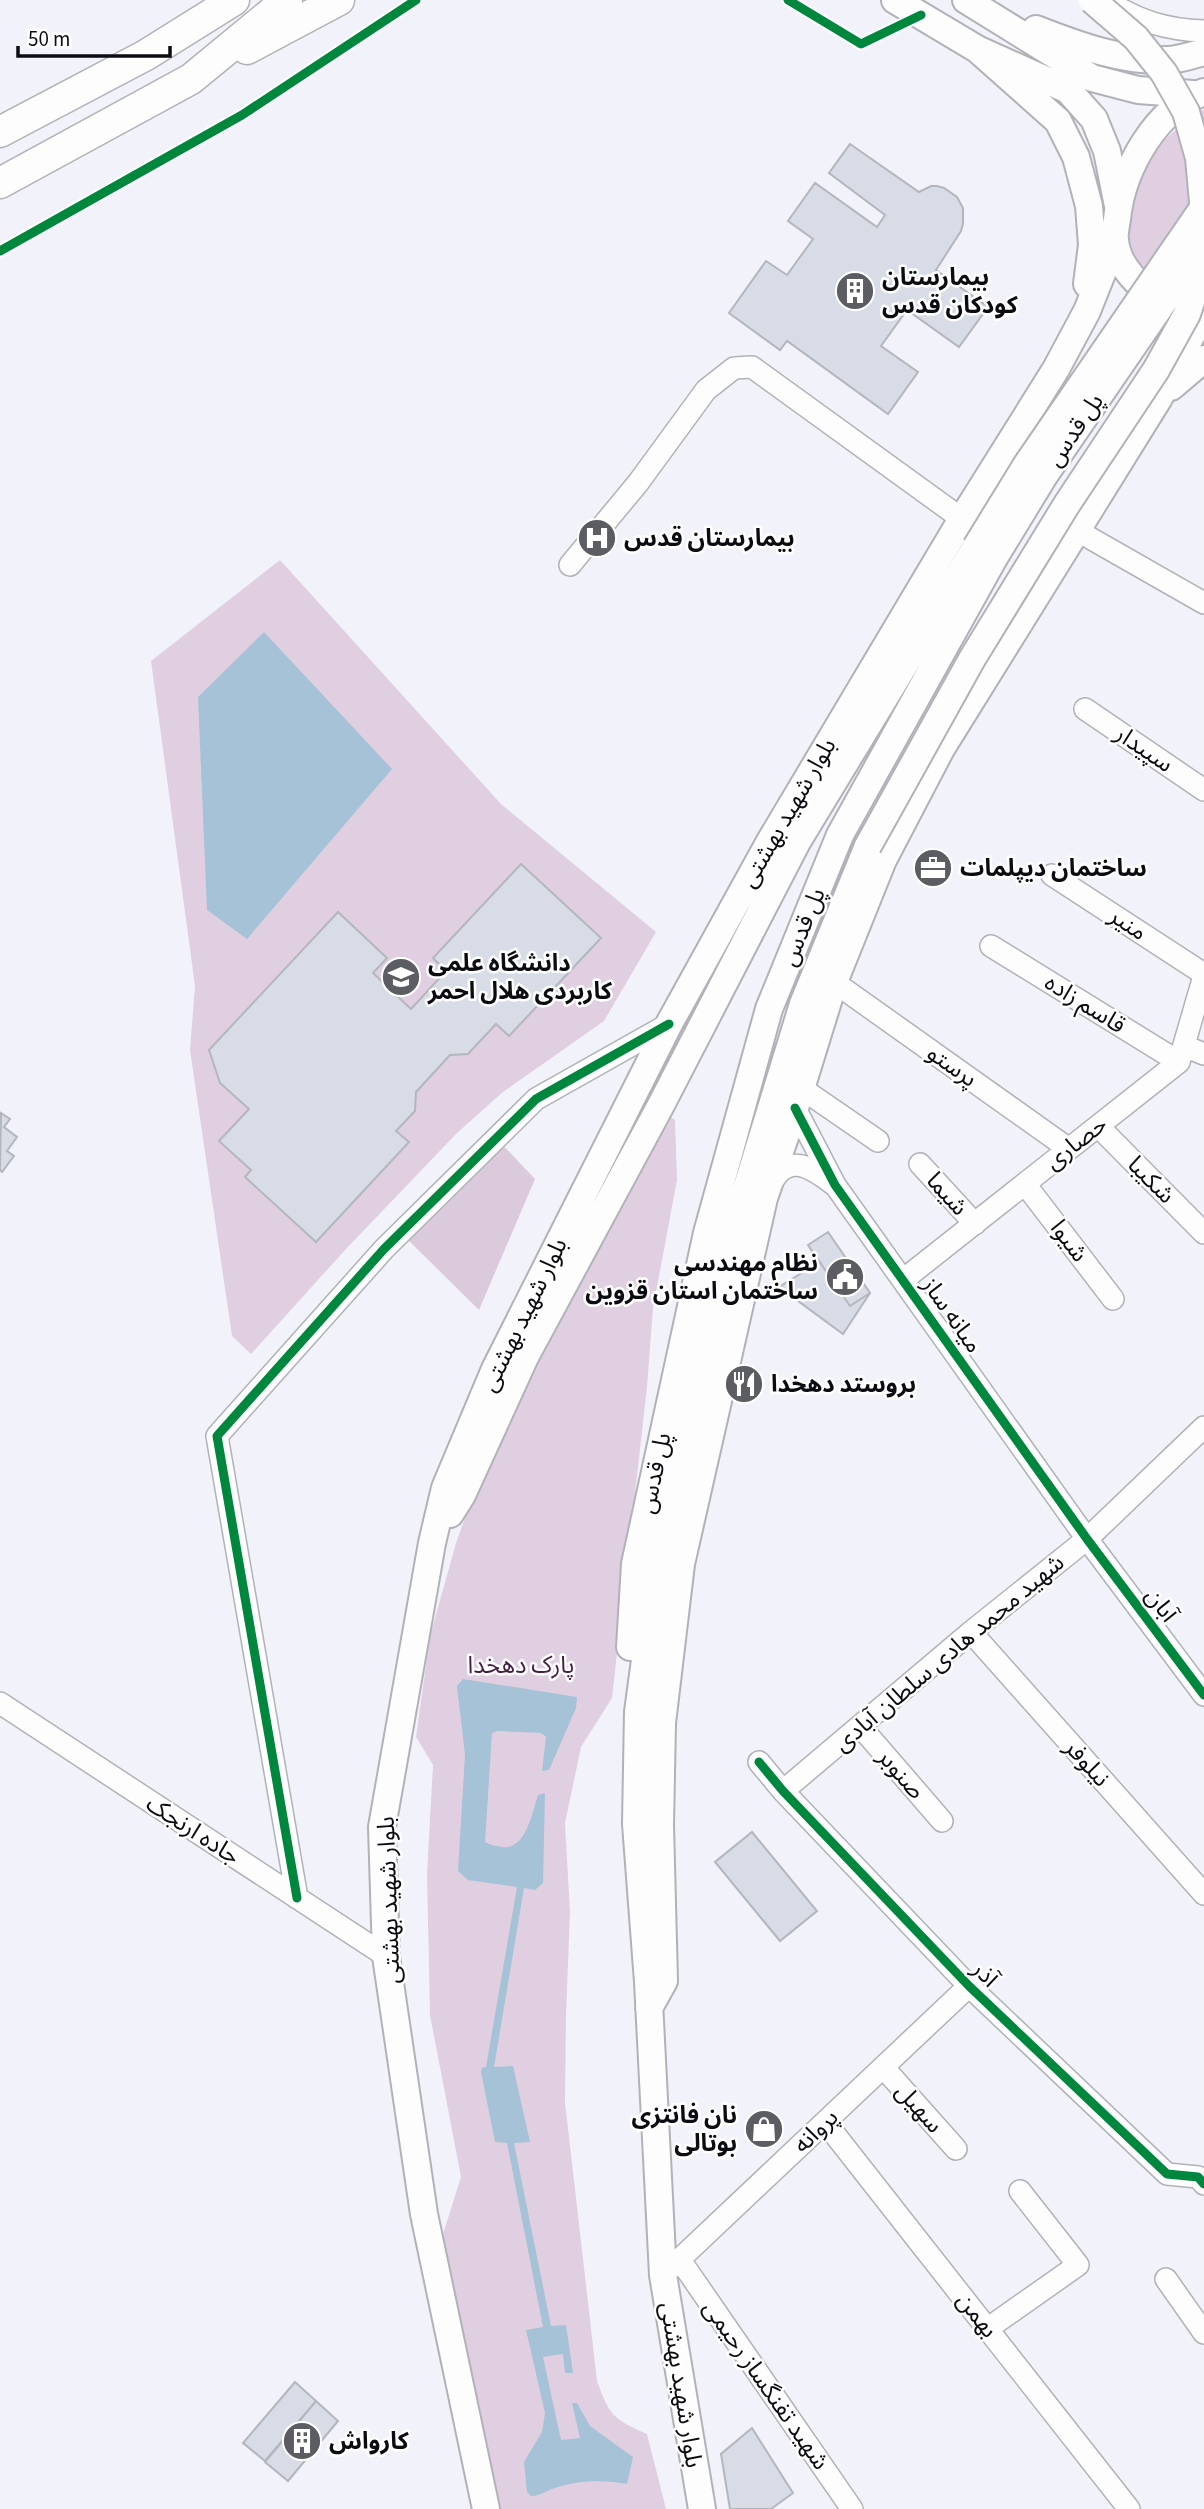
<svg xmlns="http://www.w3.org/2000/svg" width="1204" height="2509" viewBox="0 0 1204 2509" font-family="'Source Sans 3','Noto Sans Arabic',sans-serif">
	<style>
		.green { fill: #e0cfe1 }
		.forest { fill: #dbc9dc }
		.water { fill: #a6c2d6 }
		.building { fill: #d7dce6; stroke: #b4b6bd; stroke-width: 2 }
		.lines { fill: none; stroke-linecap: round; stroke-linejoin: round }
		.minor-casing { stroke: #b1b2b8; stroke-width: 24 }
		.major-casing { stroke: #b1b2b8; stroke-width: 30 }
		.highway-casing { stroke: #b1b2b8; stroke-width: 33 }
		.minor { stroke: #fdfdfe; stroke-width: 21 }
		.major { stroke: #fdfdfe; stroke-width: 26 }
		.highway { stroke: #fdfdfe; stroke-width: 30 }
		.major-bridge-casing { stroke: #b1b2b8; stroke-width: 30; stroke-linecap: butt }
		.major-bridge { stroke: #fdfdfe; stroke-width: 26 }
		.cycleway-casing { stroke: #fff; stroke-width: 13 }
		.cycleway { stroke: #00873e; stroke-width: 9 }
		.labels { text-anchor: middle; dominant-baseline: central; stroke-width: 5; stroke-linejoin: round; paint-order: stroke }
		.poi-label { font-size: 24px; font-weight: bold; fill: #0b0b12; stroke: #fff; text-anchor: start }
		.street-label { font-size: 24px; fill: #0b0b12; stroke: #fff }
		.park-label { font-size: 24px; fill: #481d44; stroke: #fff }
	</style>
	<rect width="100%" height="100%" fill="#f2f3fa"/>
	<!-- green -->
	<path class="green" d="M1204 109V290C1184 285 1160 282 1144 267 1114 240 1136 180 1155 152 1167 135 1187 119 1204 109Z
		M280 560 501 804 656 932 604 1021 503 1092 457 1133 346 1249 251 1354 232 1336 190 1050 195 986 151 661Z
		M670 1117 675 1120 677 1180 653 1308 647 1387 612 1698 581 1747 565 1823 570 1912 566 2015 565 2102 597 2381C610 2417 614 2419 647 2434L666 2509H498L443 2234 461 2177 430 2015 427 1874 433 1765 416 1737 430 1636 456 1543 493 1439 664 1122Z"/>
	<!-- forest -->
	<path class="forest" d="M496 1138 535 1179 479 1310 401 1233Z"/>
	<!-- water -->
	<path class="water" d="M264 632 392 769 247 939 207 910 198 697Z
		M463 1679 577 1697 576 1708 549 1770 542 1771 546 1737 541 1733 498 1731 492 1733 485 1842C491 1845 495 1846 502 1847 526 1850 532 1813 538 1795L545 1793 543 1883 535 1890 524 1888 494 2067 513 2066 530 2142 514 2143 551 2326 566 2325 573 2373H565L563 2354 543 2357 561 2440 580 2438 572 2403H577L590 2426 633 2457 627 2484C605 2480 580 2480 558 2487 549 2489 541 2496 531 2496L527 2492 524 2462 542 2432 545 2413 526 2330 543 2327 507 2143 495 2142 481 2072 482 2068 486 2067 517 1887 468 1880 458 1871 465 1755 457 1686Z"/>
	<!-- building -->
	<path class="building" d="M850 144 919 192 931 186H937L944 188 957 197 963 208V224L961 231 936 270 988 307 959 347 907 310 881 346 918 372 888 414 787 341 780 350 729 313 766 261 787 275 813 239 788 221 815 183 877 227 885 215 829 173Z
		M521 864 601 938 509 1036 496 1024 468 1054 450 1055 416 1092 415 1111 396 1131 409 1142 316 1242 245 1177 251 1170 219 1141 249 1109 220 1083 209 1050 338 912 387 958 373 973 411 1009 446 971 433 958Z
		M1 1113 10 1119 4 1127 17 1137 7 1151 14 1156 2 1172 0 1170Z
		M828 1232 870 1293 843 1334 779 1287 819 1262 808 1245Z
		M828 1232 870 1293 850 1306 808 1245Z
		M752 1832 817 1911 780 1941 715 1862Z
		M295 2382 316 2401 265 2461 243 2443Z
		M316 2401 338 2421 288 2481 265 2462Z
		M752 2428 793 2493 771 2509H730L721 2454Z"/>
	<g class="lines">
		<!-- minor casing -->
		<g class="minor-casing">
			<path id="minor" d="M1106 0C1137 21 1167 30 1204 31
				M1076 530 1204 603
				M570 565 638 483 706 390 734 368 752 367 962 519
				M1085 709 1204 790
				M1052 875 1204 974
				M991 946 1179 1062
				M834 982 1069 1149
				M1184 1046 1204 1054
				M801 1088 878 1141
				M795 1108 835 1185 1087 1539 1204 1695
				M1098 1126 1204 1233
				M920 1164 975 1224
				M771 1184C788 1152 811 1167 833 1184
				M1025 1184 1113 1299
				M903 1280 1179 1062 1204 976
				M971 1632 1204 1894
				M0 1703 386 1956
				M860 1726 942 1821
				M759 1762 783 1791 969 1986 1167 2174 1198 2177 1204 2184
				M783 1791 971 1632 1087 1539 1204 1427
				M297 1898 217 1436 384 1249 536 1099 669 1024
				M883 2067 956 2149
				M825 2122 1129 2509
				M680 2260 852 2509
				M663 2275 969 1986
				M1166 2279 1204 2333
				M987 2329 1078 2265 1020 2191"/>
		</g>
		<!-- major casing -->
		<g class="major-casing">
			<path id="major" d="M895 0 977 49 1068 90 1094 119 1107 151 1118 206
				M966 0 1092 78 1138 90 1193 94
				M1036 29C1077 45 1123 62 1167 60 1179 60 1192 55 1204 52
				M977 49 1058 121 1076 157 1089 206 1092 245 1087 284
				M1164 301C1141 290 1117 266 1115 240 1114 234 1116 226 1117 219 1122 170 1155 109 1204 92
				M1171 387 1204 359
				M450 1514 462 1495 525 1357 661 1105 797 842 976 547
				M630 1647 635 1564 707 1233 769 1009 840 835 994 558
				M649 2008 664 1981 660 1825 662 1723 681 1564 764 1198 795 1108 834 982 883 860 941 749 1159 398 1192 334 1204 320
				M486 2509 424 2214 386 1956 382 1827 432 1543 445 1488 495 1369 669 1024 769 843 962 519 1056 369 1087 311 1115 241
				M702 2509 663 2275 648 1982 636 1824 638 1712 659 1556 730 1242 803 1004 868 846"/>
		</g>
		<!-- highway casing -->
		<g class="highway-casing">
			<path id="highway" d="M247 49 339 0
				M0 132 146 55 234 0
				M0 183 191 79 287 0"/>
		</g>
		<!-- minor -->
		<use href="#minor" class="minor"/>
		<!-- major -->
		<use href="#major" class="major"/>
		<!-- highway -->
		<use href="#highway" class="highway"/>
		<!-- major-bridge casing -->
		<g class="major-bridge-casing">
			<path id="major-bridge" d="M976 547 1027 464 1203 208
				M994 558 1044 476 1199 250
				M868 846 972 659 1067 504 1156 370 1187 314 1199 278 1203 202 1199 158 1186 112 1164 73 1136 38 1092 0"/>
		</g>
		<!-- major-bridge -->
		<use href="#major-bridge" class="major-bridge"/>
		<!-- cycleway casing -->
		<g class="cycleway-casing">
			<path id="cycleway" d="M788 0 861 44 921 15
				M0 251 242 115 416 0
				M795 1108 835 1185 1087 1539 1204 1695
				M759 1762 783 1791 969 1986 1167 2174 1198 2177 1204 2184
				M297 1898 217 1436 384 1249 536 1099 669 1024"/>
		</g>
		<!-- cycleway -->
		<use href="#cycleway" class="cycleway"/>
	</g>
	<!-- icons -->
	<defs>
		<g id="building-disc" transform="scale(2.0125)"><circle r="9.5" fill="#5c5c63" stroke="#fff"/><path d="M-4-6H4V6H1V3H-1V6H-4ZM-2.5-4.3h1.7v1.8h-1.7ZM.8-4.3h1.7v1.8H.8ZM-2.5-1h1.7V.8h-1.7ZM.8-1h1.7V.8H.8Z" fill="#fff"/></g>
		<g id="hospital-disc" transform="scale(2.0125)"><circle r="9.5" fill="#5c5c63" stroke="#fff"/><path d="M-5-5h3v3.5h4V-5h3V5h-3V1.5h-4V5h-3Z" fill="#fff"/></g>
		<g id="office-disc" transform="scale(2.0125)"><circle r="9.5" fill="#5c5c63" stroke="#fff"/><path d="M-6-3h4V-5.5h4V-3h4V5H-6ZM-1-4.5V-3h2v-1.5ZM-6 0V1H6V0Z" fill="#fff"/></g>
		<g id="university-disc" transform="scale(2.0125)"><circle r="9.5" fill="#5c5c63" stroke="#fff"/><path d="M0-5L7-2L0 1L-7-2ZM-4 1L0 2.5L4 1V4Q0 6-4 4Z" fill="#fff"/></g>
		<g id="civic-disc" transform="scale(2.0125)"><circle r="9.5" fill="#5c5c63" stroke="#fff"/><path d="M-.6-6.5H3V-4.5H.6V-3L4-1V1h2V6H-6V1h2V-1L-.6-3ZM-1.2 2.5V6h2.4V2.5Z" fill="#fff"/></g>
		<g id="restaurant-disc" transform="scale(2.0125)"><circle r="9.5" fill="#5c5c63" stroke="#fff"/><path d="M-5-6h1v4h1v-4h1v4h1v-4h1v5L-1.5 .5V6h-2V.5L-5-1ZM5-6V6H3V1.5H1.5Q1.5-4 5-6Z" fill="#fff"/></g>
		<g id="shop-disc" transform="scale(2.0125)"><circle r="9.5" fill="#5c5c63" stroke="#fff"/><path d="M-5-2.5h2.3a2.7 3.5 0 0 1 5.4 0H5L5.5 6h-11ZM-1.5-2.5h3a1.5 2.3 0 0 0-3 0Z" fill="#fff"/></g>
	</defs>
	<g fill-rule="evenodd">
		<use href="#building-disc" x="855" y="291"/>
		<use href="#hospital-disc" x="597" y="538"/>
		<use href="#office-disc" x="933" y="868"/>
		<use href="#university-disc" x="401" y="977"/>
		<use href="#civic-disc" x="845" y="1277"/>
		<use href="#restaurant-disc" x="744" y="1384"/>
		<use href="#shop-disc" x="764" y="2129"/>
		<use href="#building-disc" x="302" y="2441"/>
	</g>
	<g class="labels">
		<!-- poi labels -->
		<g class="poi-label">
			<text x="882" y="277">بیمارستان<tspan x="882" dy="28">کودکان قدس</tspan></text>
			<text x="624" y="538">بیمارستان قدس</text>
			<text x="960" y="868">ساختمان دیپلمات</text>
			<text x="428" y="963">دانشگاه علمی<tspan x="428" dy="28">کاربردی هلال احمر</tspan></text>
			<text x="818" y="1263" text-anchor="end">نظام مهندسی<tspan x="818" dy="28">ساختمان استان قزوین</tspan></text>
			<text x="771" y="1384">بروستد دهخدا</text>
			<text x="737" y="2115" text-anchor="end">نان فانتزی<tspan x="737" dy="28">بوتالی</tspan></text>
			<text x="329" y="2441">کارواش</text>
		</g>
		<!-- street labels -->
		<g class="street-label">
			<text transform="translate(1075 430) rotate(-56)">پل قدس</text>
			<text transform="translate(1144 749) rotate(34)">سپیدار</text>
			<text transform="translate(788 813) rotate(-60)">بلوار شهید بهشتی</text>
			<text transform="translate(1128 924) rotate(33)">منیر</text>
			<text transform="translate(803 927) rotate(-68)">پل قدس</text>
			<text transform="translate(1085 1004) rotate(32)">قاسم زاده</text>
			<text transform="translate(952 1066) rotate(35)">پرستو</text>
			<text transform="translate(1076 1143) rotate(-38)">حصاری</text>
			<text transform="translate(1151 1180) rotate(45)">شکیبا</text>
			<text transform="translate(947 1194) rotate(48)">شیما</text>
			<text transform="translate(1069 1241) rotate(53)">شیوا</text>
			<text transform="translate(524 1315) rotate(-64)">بلوار شهید بهشتی</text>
			<text transform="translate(952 1315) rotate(55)">میانه ساز</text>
			<text transform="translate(655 1473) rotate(-78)">پل قدس</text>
			<text transform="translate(1161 1605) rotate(53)">آبان</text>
			<text transform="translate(949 1653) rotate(-40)">شهید محمد هادی سلطان آبادی</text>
			<text transform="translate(1087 1763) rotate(48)">نیلوفر</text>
			<text transform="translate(901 1774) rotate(49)">صنوبر</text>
			<text transform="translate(193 1830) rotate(33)">جاده ارنجک</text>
			<text transform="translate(389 1900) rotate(-92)">بلوار شهید بهشتی</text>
			<text transform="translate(985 1974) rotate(45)">آذر</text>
			<text transform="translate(919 2108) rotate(48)">سهیل</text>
			<text transform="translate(816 2131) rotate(-44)">پروانه</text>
			<text transform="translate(977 2315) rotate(52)">بهمن</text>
			<text transform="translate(681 2385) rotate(81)">بلوار شهید بهشتی</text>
			<text transform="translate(766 2385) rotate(55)">شهید تفنگساز رحیمی</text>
		</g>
		<!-- park labels -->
		<g class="park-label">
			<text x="521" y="1665">پارک دهخدا</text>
		</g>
	</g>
	<!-- scale -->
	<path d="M18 46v10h152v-10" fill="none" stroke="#0b0b12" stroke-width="3.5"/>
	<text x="28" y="46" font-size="21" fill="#0b0b12" stroke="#ffffff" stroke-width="5" paint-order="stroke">50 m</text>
</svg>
